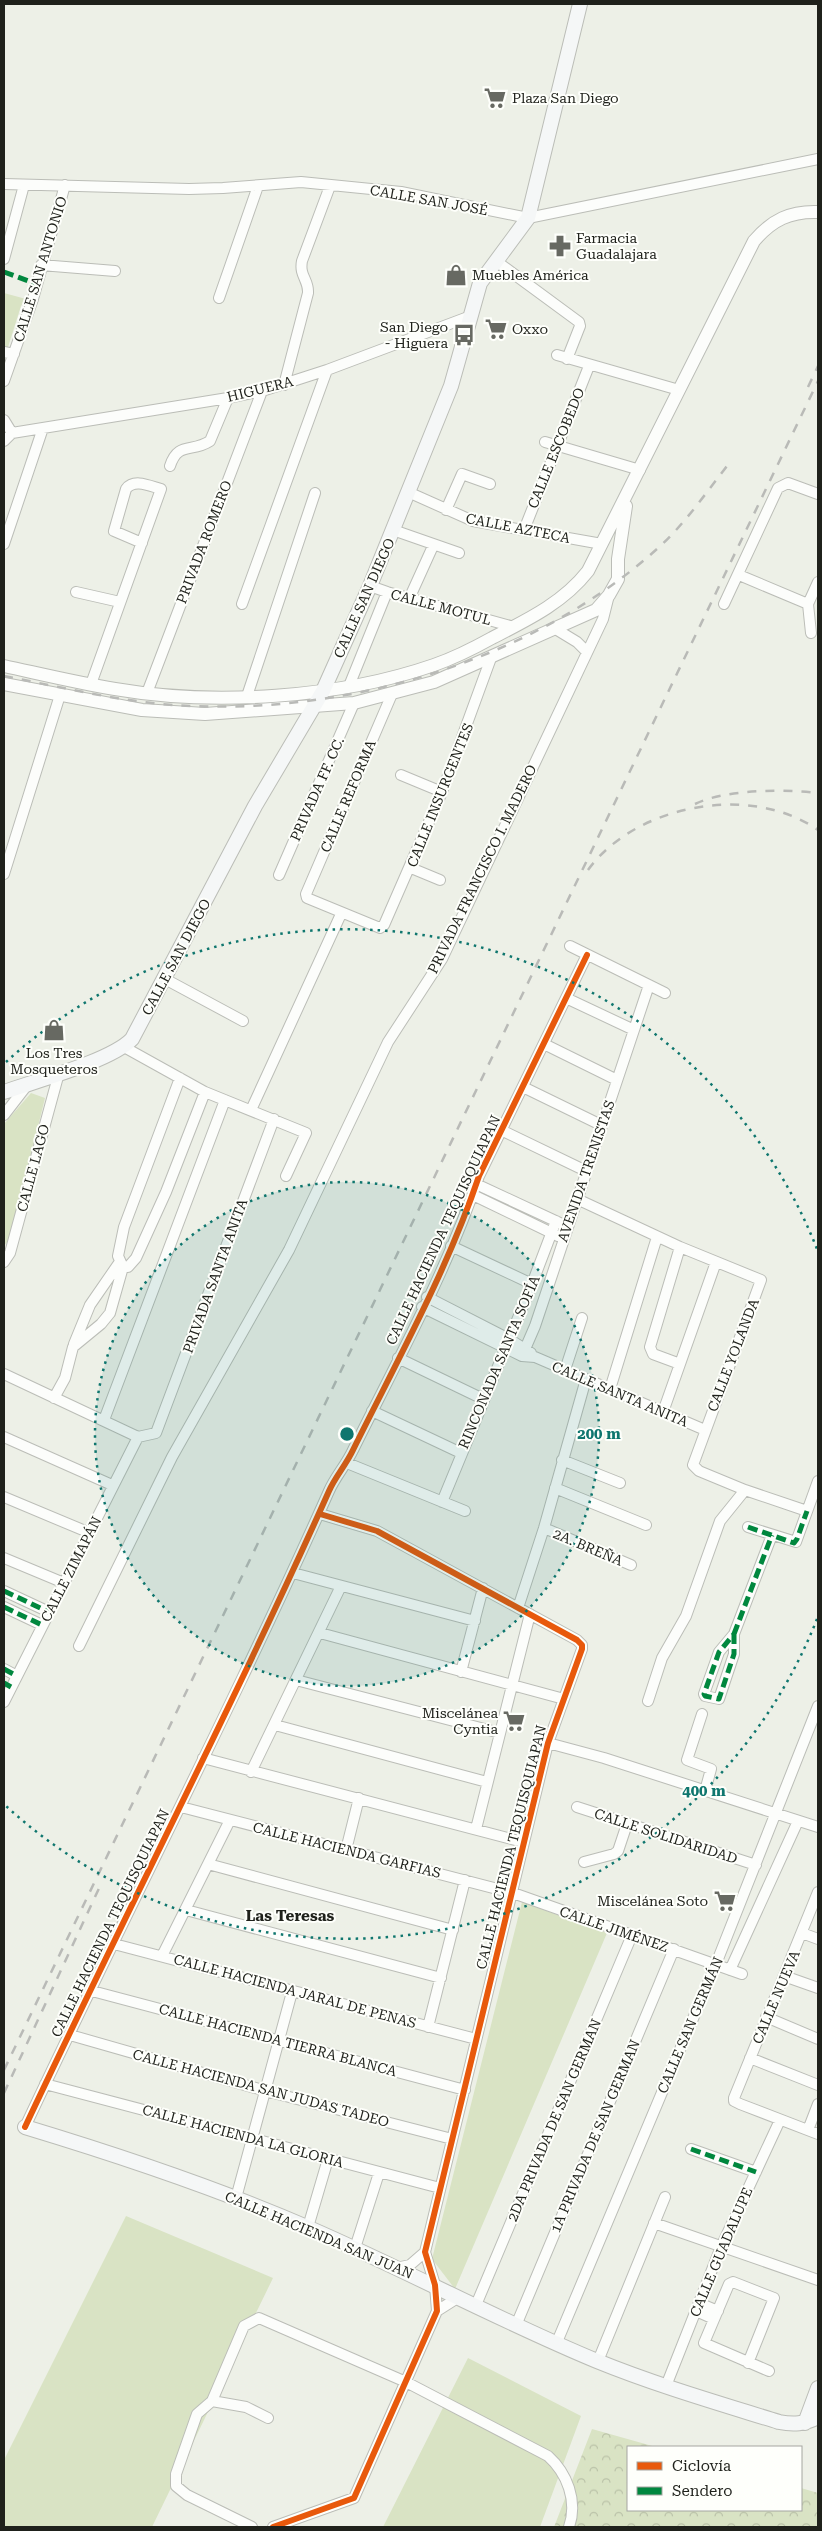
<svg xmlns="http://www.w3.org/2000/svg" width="822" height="2531" viewBox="0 0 822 2531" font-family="'Roboto Serif',serif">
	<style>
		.green { fill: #d9e3c4 }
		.forest { fill: url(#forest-crowns) }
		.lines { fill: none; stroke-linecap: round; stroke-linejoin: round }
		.minor-casing { stroke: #bbbdb7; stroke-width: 12 }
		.tertiary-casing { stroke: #bbbdb7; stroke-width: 14 }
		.secondary-casing { stroke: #bbbdb7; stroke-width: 16 }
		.minor { stroke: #fcfdfb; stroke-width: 10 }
		.tertiary { stroke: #fcfdfb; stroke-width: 12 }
		.secondary { stroke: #f5f7f7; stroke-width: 14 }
		.rail { stroke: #b9bab7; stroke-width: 2.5; stroke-dasharray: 9 9; stroke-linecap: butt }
		.quiet { stroke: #00873e; stroke-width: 5; stroke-dasharray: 10 5; stroke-linecap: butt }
		.cycleway-casing { stroke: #fefffb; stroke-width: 9 }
		.cycleway { stroke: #e8590c; stroke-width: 6 }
		.ring { fill: none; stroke: #0f766e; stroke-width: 2.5; stroke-dasharray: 2.5 5 }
		.labels { text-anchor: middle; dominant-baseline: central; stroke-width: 4; stroke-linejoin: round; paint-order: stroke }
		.poi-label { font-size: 14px; fill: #1f211b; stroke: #fefffb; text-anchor: start }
		.street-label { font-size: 14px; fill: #1f211b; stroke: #fefffb }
		.neighbourhood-label { font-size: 15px; font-weight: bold; fill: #1f211b; stroke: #fefffb }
		.centre { fill: #0f766e; stroke: #fefffb; stroke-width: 2.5 }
		.ring-label { font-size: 15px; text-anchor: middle; font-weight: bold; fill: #0f766e; stroke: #fefffb; stroke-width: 4; stroke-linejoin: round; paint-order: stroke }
	</style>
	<defs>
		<pattern id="forest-crowns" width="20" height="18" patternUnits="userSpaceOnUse" patternTransform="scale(1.25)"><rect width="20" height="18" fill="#d9e3c4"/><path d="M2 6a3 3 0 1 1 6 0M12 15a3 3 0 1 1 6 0" fill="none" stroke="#bac2a8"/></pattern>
	</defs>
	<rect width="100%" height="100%" fill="#edf0e7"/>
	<!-- green -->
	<path class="green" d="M4 293 26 299 21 306 8 347 4 346Z
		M31 1093 45 1098 11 1237 4 1246V1124Z
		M522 1902 607 1933 455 2289 432 2259Z
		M126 2216 273 2278 152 2527H4V2460Z
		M468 2358 581 2416 540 2527H383Z"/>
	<!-- forest -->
	<path class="forest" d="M592 2429 656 2447H628V2510H801V2488L818 2493V2527H554Z"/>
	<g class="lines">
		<!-- minor casing -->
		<g class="minor-casing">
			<path id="minor" d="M4 184 189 189 223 188 301 182 401 192 528 218 818 159
				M4 259 24 185
				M496 261 579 322 580 326 567 359
				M41 265 115 271
				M219 298 258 186
				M4 352 14 354
				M557 355 679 390
				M4 381 33 299 65 185
				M284 385 308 293C309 280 299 276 302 261L330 186
				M4 420 12 433
				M4 441 12 433 228 398 262 391 327 370 468 317
				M545 442 640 470
				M170 466C178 441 192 453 210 441L228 398
				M408 492 473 521 602 544
				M446 510 462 474 490 484
				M393 530 459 553
				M524 530 589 366
				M4 544 43 428
				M739 575 808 604
				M370 586 387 592 514 627
				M76 592 120 602
				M409 599 433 546
				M242 604 327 370
				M724 604 778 488 788 483 818 494
				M808 604 811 633
				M808 604 818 582
				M554 628 577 642 587 652
				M91 684 161 489C150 486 134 478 126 489L114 531 142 543
				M349 686 387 592
				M147 693 262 391
				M392 694 306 894 307 898 380 928 384 925 442 792 491 658
				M247 696 315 493
				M401 775 442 792
				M411 868 440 880
				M4 874 60 695
				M279 875 354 703
				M570 946 665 993
				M165 979 243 1021
				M566 998 634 1030
				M544 1044 617 1080
				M124 1047 205 1092 306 1133 286 1176
				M523 1087 601 1125
				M251 1110 341 914
				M4 1115 28 1084
				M501 1130 586 1171
				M476 1184 562 1224
				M473 1195 558 1236
				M577 1199 680 1247 761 1280 693 1465 699 1471 745 1490 807 1511
				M451 1246 532 1284
				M4 1262 10 1253 59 1073
				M123 1267H128L136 1258 166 1192 205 1092
				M427 1297 509 1339 531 1353
				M422 1307 522 1356 535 1357 705 1430
				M74 1344 90 1305 119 1263
				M522 1356 535 1326 649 985
				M398 1358 483 1399
				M680 1364 653 1354 650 1347 680 1247
				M565 1370 582 1318
				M4 1374 138 1437 156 1433 274 1119
				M610 1389 657 1237
				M54 1398 65 1378 73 1347 101 1324 110 1313 123 1267 118 1256 124 1227 180 1078
				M372 1411 461 1453
				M663 1412 716 1262
				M104 1420 225 1100
				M4 1437 112 1485
				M562 1460 620 1483
				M347 1463 465 1511
				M555 1488 646 1525
				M4 1497 90 1533
				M442 1502 532 1284 556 1221
				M748 1527 796 1542 818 1481
				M544 1528 631 1565
				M4 1558 64 1583
				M293 1573 475 1621
				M4 1591 49 1612
				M4 1607 42 1625
				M518 1608 544 1528 586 1379
				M320 1633 564 1699
				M734 1634V1654L719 1699 705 1696 704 1694 719 1652Z
				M734 1634 772 1535
				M79 1646 172 1457 289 1250 388 1042 442 959 603 619 609 595
				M4 1669 17 1676
				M461 1672 483 1588
				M296 1680 500 1733
				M648 1701 662 1658 686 1616 720 1521 745 1490
				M4 1702 138 1437
				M702 1714 687 1760 711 1769 705 1791
				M275 1725 487 1782
				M548 1743 604 1758 818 1827
				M203 1758 523 1842
				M251 1772 341 1586
				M181 1807 513 1893 742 1974
				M577 1807 756 1865
				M476 1829 530 1614
				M346 1850 359 1798
				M584 1862 614 1854 618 1851 627 1824
				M208 1864 453 1930
				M818 1892 734 2098V2101L740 2104 818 2134
				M186 1910 441 1978
				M802 1933 818 1939
				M114 1944 476 2039
				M162 1956 230 1820
				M730 1970 798 1821
				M784 1976 818 1988
				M92 1991 465 2090
				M766 2017 818 2039
				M428 2027 465 1880
				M70 2035 266 2091 452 2139
				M750 2058 818 2085
				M45 2084 440 2188
				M25 2127C125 1914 233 1706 329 1491 335 1477 346 1465 353 1450 397 1361 447 1271 479 1176L587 955
				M808 2130 818 2104
				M691 2149 756 2172
				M236 2198 292 1992
				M654 2223 818 2280
				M308 2227 328 2159
				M355 2248 379 2173
				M396 2268 410 2265 425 2252
				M699 2303 718 2311
				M476 2305 632 1935
				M437 2311 459 2297
				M696 2311 714 2319
				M517 2323 674 1949
				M557 2342 716 1964 818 1706
				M598 2361 665 2197
				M748 2363 774 2298 733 2282 729 2284 704 2343 769 2371
				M666 2386 721 2247 780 2120
				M212 2401 246 2407 268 2418
				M252 2527 187 2495 176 2486V2474L197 2414 212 2401 244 2326 259 2318 406 2382 548 2456C567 2473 578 2501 569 2527
				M273 2527 354 2498 437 2311 435 2285 425 2252 548 1743 582 1649V1645L577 1640 377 1531 320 1514"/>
		</g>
		<!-- tertiary casing -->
		<g class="tertiary-casing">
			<path id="tertiary" d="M4 666C41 674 78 683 115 689 214 706 339 698 434 665 454 658 474 648 492 638 527 620 563 603 588 571L754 241C772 220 790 211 818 212
				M4 684 142 710 205 714 354 703 434 682 596 610 609 595 618 579V559L626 506"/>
		</g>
		<!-- secondary casing -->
		<g class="secondary-casing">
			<path id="secondary" d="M4 1092C35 1081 111 1061 132 1039L255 806 323 691 370 586 451 386 480 283 528 218 580 4
				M25 2127C121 2156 217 2188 309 2228 406 2270 500 2321 597 2361 656 2385 718 2403 779 2422 794 2425 804 2424 818 2417
				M805 2423 818 2388"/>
		</g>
		<!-- minor -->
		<use href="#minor" class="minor"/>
		<!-- tertiary -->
		<use href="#tertiary" class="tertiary"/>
		<!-- secondary -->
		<use href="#secondary" class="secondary"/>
		<!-- rail -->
		<path class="rail" d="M808 387 818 366
			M4 676C61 687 117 701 174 705 342 717 531 662 657 549 684 525 705 494 727 466
			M695 804C726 789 784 789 818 793
			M588 870C636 804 751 783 818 830
			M4 2070 818 381
			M4 2093 101 1884"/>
		<!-- quiet -->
		<path class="quiet" d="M4 272 37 284
			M748 1527 794 1543 797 1539 807 1511
			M4 1591 49 1612
			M4 1607 42 1625
			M734 1634V1654L719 1699 705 1696 704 1694 719 1652Z
			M734 1634 772 1535
			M4 1669 17 1676
			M4 1683 11 1687
			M691 2149 756 2172"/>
		<!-- cycleway casing -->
		<g class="cycleway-casing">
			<path id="cycleway" d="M25 2127C125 1914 233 1706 329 1491 335 1477 346 1465 353 1450 397 1361 447 1271 479 1176L587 955
				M273 2527 354 2498 437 2311 435 2285 425 2252 548 1743 582 1649V1645L577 1640 377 1531 320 1514"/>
		</g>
		<!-- cycleway -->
		<use href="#cycleway" class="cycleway"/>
	</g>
	<!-- distance rings -->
	<circle cx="347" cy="1434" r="252" fill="#0f766e" fill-opacity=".12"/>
	<g class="ring">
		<circle cx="347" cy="1434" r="252"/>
		<path d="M817 1619A505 505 0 0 1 6 1806M6 1062A505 505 0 0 1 817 1249"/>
	</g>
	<!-- icons -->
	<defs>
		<g id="supermarket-bare" transform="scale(1.725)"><path d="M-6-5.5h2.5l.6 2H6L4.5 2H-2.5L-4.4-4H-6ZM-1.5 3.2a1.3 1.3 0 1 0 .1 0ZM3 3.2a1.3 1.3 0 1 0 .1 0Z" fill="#676962" stroke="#fefffb" stroke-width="2.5" paint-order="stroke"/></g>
		<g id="pharmacy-bare" transform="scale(1.725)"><path d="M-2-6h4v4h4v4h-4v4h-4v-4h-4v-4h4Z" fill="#676962" stroke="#fefffb" stroke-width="2.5" paint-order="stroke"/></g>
		<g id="shop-bare" transform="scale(1.725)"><path d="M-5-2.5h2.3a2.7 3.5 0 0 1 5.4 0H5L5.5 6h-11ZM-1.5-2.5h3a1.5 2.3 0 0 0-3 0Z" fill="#676962" stroke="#fefffb" stroke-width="2.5" paint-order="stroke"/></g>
		<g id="bus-bare" transform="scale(1.725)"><path d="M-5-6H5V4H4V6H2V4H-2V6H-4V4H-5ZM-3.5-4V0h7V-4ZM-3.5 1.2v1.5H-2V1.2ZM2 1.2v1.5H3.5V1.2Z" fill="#676962" stroke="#fefffb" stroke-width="2.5" paint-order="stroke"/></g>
	</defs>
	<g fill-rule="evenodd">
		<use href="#supermarket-bare" x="495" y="98"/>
		<use href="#pharmacy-bare" x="560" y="246"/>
		<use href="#shop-bare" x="456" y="275"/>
		<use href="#supermarket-bare" x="496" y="329"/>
		<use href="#bus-bare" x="464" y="335"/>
		<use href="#shop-bare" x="54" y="1030"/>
		<use href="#supermarket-bare" x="514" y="1721"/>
		<use href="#supermarket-bare" x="725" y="1901"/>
	</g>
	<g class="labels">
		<!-- poi labels -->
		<g class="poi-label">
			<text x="512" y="98">Plaza San Diego</text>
			<text x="576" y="238">Farmacia<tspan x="576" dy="16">Guadalajara</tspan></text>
			<text x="472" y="275">Muebles América</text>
			<text x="448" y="327" text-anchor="end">San Diego<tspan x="448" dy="16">- Higuera</tspan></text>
			<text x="512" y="329">Oxxo</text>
			<text x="54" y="1053" text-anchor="middle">Los Tres<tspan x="54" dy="16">Mosqueteros</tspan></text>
			<text x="498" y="1713" text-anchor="end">Miscelánea<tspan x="498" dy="16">Cyntia</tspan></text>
			<text x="708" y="1901" text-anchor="end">Miscelánea Soto</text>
		</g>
		<!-- street labels -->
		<g class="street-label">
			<text transform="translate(429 200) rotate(10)">CALLE SAN JOSÉ</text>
			<text transform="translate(40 269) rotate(-73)">CALLE SAN ANTONIO</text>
			<text transform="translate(260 389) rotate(-14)">HIGUERA</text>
			<text transform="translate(556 448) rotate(-68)">CALLE ESCOBEDO</text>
			<text transform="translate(518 528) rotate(11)">CALLE AZTECA</text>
			<text transform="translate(204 542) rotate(-69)">PRIVADA ROMERO</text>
			<text transform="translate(364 598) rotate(-66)">CALLE SAN DIEGO</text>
			<text transform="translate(441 607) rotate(15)">CALLE MOTUL</text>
			<text transform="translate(317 789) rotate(-66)">PRIVADA FF. CC.</text>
			<text transform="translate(440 795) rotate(-68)">CALLE INSURGENTES</text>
			<text transform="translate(348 796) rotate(-67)">CALLE REFORMA</text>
			<text transform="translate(482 869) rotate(-64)">PRIVADA FRANCISCO I. MADERO</text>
			<text transform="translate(176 957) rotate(-62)">CALLE SAN DIEGO</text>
			<text transform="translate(33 1168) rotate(-75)">CALLE LAGO</text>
			<text transform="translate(586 1171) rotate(-71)">AVENIDA TRENISTAS</text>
			<text transform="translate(443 1230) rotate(-65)">CALLE HACIENDA TEQUISQUIAPAN</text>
			<text transform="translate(215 1276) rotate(-70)">PRIVADA SANTA ANITA</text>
			<text transform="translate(733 1355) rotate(-69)">CALLE YOLANDA</text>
			<text transform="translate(499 1362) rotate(-67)">RINCONADA SANTA SOFÍA</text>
			<text transform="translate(620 1394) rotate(23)">CALLE SANTA ANITA</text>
			<text transform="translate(588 1547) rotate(23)">2A. BREÑA</text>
			<text transform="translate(71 1569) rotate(-63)">CALLE ZIMAPÁN</text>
			<text transform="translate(666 1836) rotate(18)">CALLE SOLIDARIDAD</text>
			<text transform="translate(511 1847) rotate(-76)">CALLE HACIENDA TEQUISQUIAPAN</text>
			<text transform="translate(347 1850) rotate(14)">CALLE HACIENDA GARFIAS</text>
			<text transform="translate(110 1923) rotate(-64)">CALLE HACIENDA TEQUISQUIAPAN</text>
			<text transform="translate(614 1929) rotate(19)">CALLE JIMÉNEZ</text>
			<text transform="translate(295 1991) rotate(15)">CALLE HACIENDA JARAL DE PENAS</text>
			<text transform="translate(776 1997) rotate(-67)">CALLE NUEVA</text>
			<text transform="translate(690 2025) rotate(-67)">CALLE SAN GERMÁN</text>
			<text transform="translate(278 2040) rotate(15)">CALLE HACIENDA TIERRA BLANCA</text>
			<text transform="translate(261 2088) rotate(15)">CALLE HACIENDA SAN JUDAS TADEO</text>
			<text transform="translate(554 2120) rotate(-67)">2DA PRIVADA DE SAN GERMAN</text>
			<text transform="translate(243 2136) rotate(15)">CALLE HACIENDA LA GLORIA</text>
			<text transform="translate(595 2136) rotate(-67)">1A PRIVADA DE SAN GERMAN</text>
			<text transform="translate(319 2235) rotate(23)">CALLE HACIENDA SAN JUAN</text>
			<text transform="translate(721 2252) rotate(-67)">CALLE GUADALUPE</text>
		</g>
		<!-- neighbourhood labels -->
		<g class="neighbourhood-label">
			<text x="290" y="1916">Las Teresas</text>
		</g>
	</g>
	<circle cx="347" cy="1434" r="8" class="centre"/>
	<g class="ring-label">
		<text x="599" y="1439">200 m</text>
		<text x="704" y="1796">400 m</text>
	</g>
	<!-- border -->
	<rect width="822" height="2531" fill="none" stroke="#1f211b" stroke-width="10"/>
	<!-- legend -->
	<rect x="627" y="2446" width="175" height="65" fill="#fefffb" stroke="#a5a6a1"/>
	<rect x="637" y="2462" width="25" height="8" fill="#e8590c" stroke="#a5a6a1"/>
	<text x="672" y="2471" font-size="15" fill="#1f211b">Ciclovía</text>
	<rect x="637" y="2487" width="25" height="8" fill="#00873e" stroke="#a5a6a1"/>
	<text x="672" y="2496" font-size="15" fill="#1f211b">Sendero</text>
</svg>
